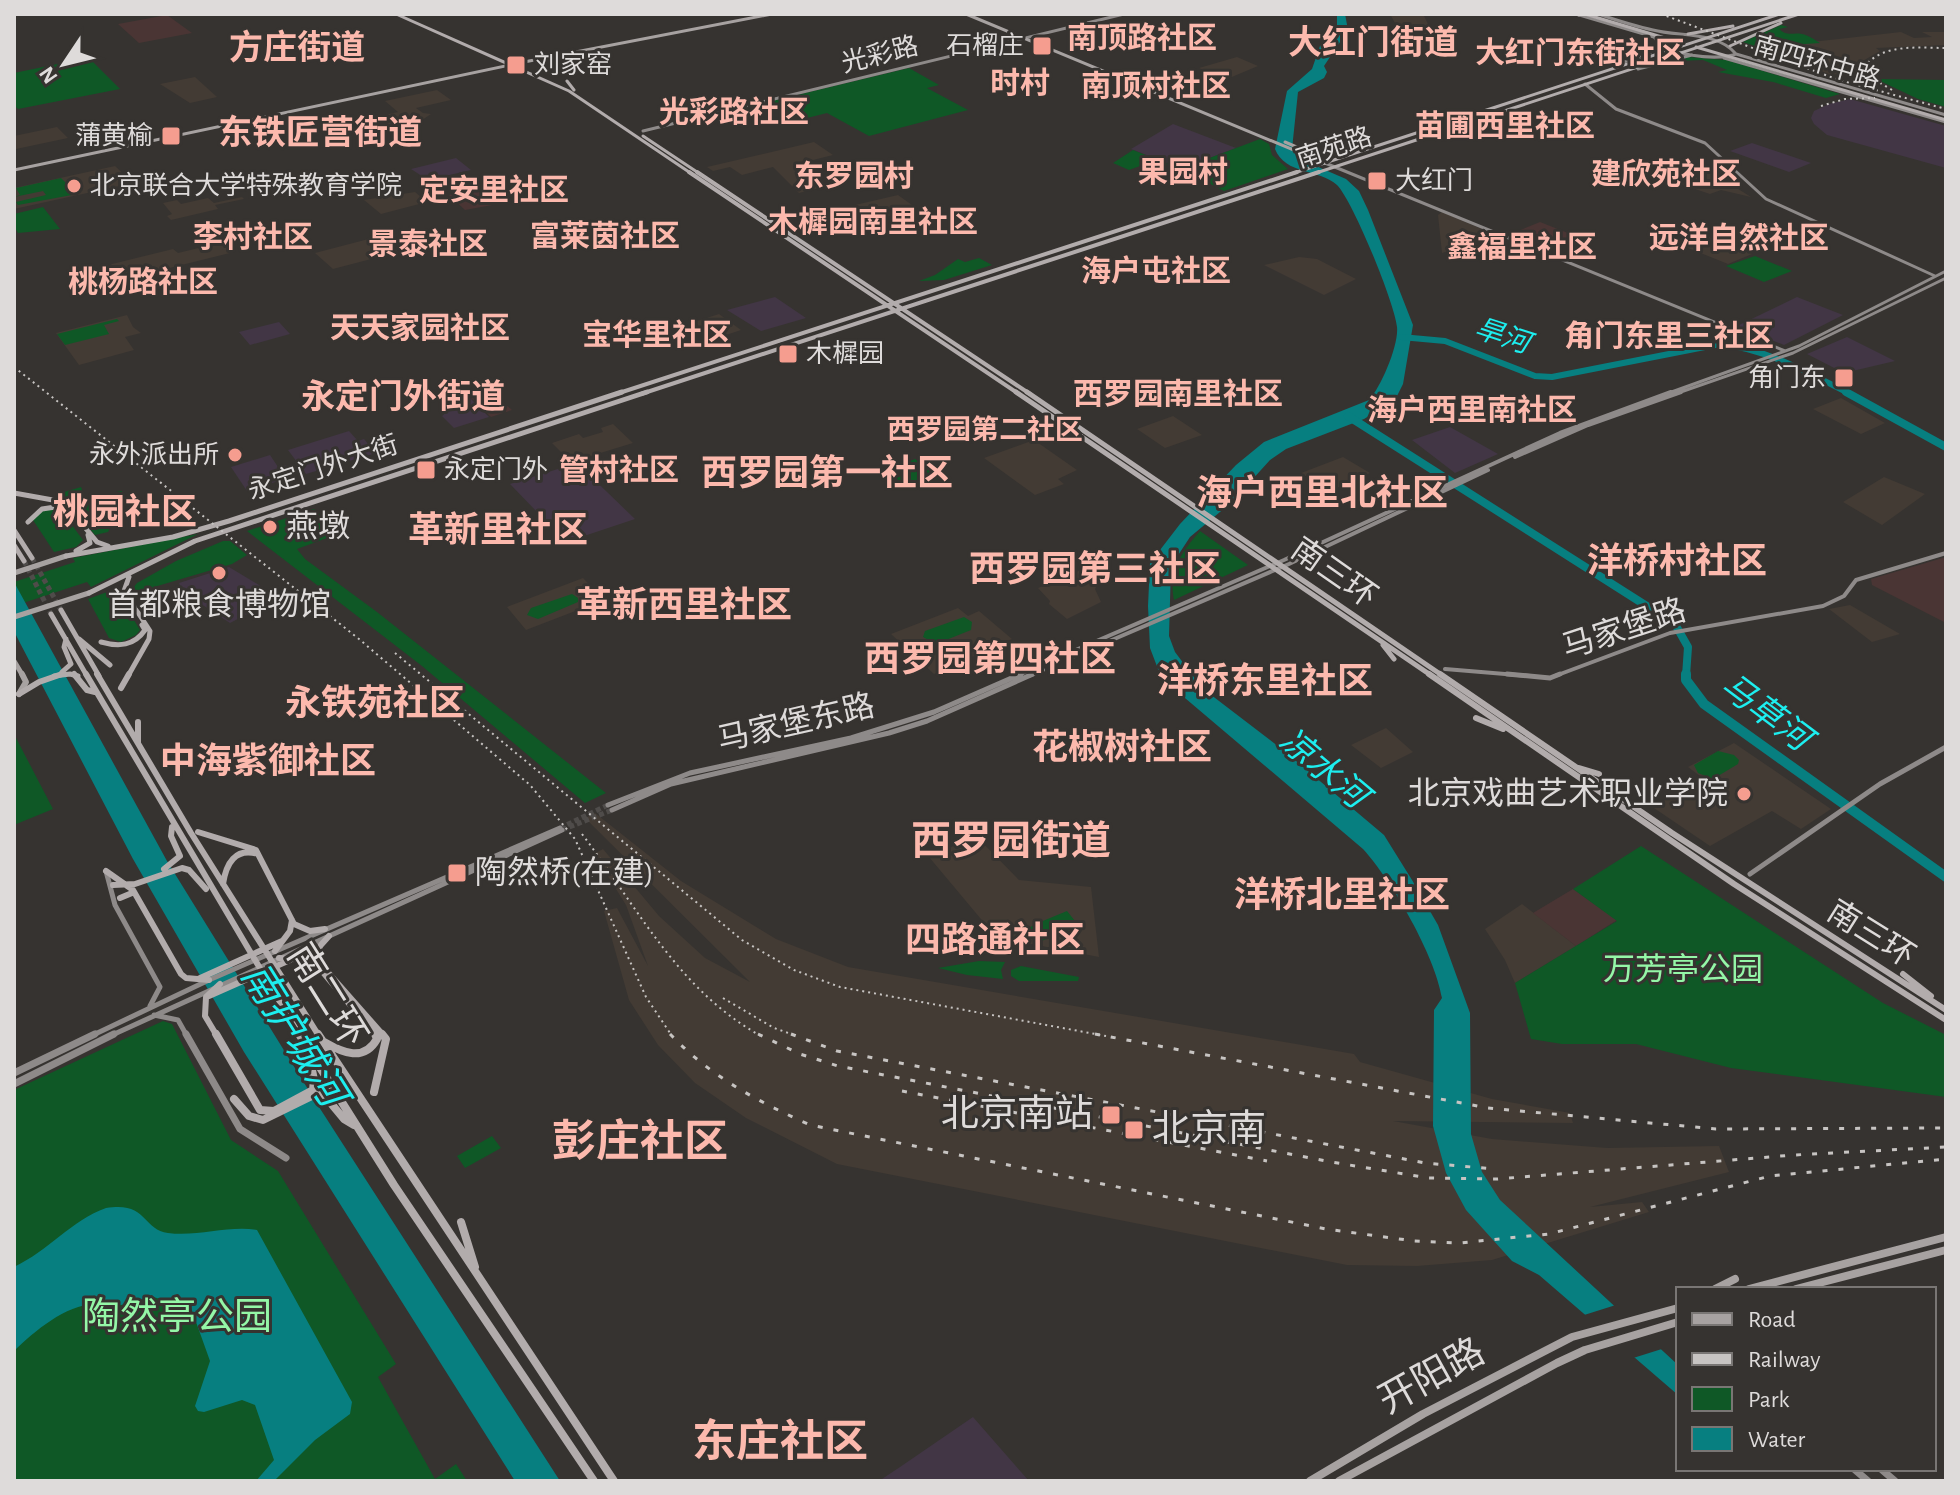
<svg xmlns="http://www.w3.org/2000/svg" width="1960" height="1495" viewBox="0 0 1960 1495" font-family="'Alegreya Sans','Noto Sans SC',sans-serif">
	<style>
		.commercial { fill: #423645 }
		.built { fill: #433b34 }
		.medical { fill: #4a3534 }
		.green { fill: #0f5826 }
		.water { fill: #077f80 }
		.pier { fill: #363330 }
		.lines { fill: none; stroke-linecap: round; stroke-linejoin: round }
		.river-far2 { stroke: #077f80; stroke-width: 6 }
		.river-far1 { stroke: #077f80; stroke-width: 8 }
		.river { stroke: #077f80; stroke-width: 10 }
		.secondary-tunnel { stroke: #4f4c4a; stroke-width: 5; stroke-dasharray: 5 3; stroke-linecap: butt }
		.trunk-tunnel { stroke: #4f4c4a; stroke-width: 5; stroke-dasharray: 5 3; stroke-linecap: butt }
		.secondary-far3 { stroke: #8e8a89; stroke-width: 3 }
		.secondary-far2 { stroke: #8e8a89; stroke-width: 4 }
		.secondary-far1 { stroke: #8e8a89; stroke-width: 5 }
		.secondary { stroke: #8e8a89; stroke-width: 7 }
		.primary-far3 { stroke: #a7a2a1; stroke-width: 3 }
		.primary-far2 { stroke: #a7a2a1; stroke-width: 5 }
		.primary-far1 { stroke: #a7a2a1; stroke-width: 6 }
		.primary { stroke: #a7a2a1; stroke-width: 8 }
		.trunk-far4 { stroke: #b2acac; stroke-width: 3 }
		.trunk-far3 { stroke: #b2acac; stroke-width: 4 }
		.trunk-far2 { stroke: #b2acac; stroke-width: 5 }
		.trunk-far1 { stroke: #b2acac; stroke-width: 6 }
		.trunk { stroke: #b2acac; stroke-width: 8 }
		.rail-far1 { stroke: #c7c4c2; stroke-width: 2; stroke-dasharray: 2 4; stroke-linecap: butt }
		.rail { stroke: #c7c4c2; stroke-width: 3; stroke-dasharray: 5 11; stroke-linecap: butt }
		.poi-dot { fill: #f59d8f; stroke: #363330; stroke-width: 3 }
		.labels { text-anchor: middle; dominant-baseline: central; stroke-width: 6; stroke-linejoin: round; paint-order: stroke }
		.far-poi-label { font-size: 26px; fill: #dedbda; stroke: #363330; text-anchor: start }
		.far-street-label { font-size: 26px; fill: #dedbda; stroke: #363330 }
		.far-water-label { font-size: 28px; font-style: italic; fill: #1deeef; stroke: #363330 }
		.far-neighbourhood-label { font-size: 28px; font-weight: bold; fill: #fcb9ad; stroke: #363330 }
		.far-quarter-label { font-size: 30px; font-weight: bold; fill: #fcb9ad; stroke: #363330 }
		.poi-label { font-size: 32px; fill: #dedbda; stroke: #363330; text-anchor: start }
		.street-label { font-size: 32px; fill: #dedbda; stroke: #363330 }
		.park-label { font-size: 32px; fill: #94f7a7; stroke: #363330 }
		.far-district-label { font-size: 34px; font-weight: bold; fill: #fcb9ad; stroke: #363330 }
		.water-label { font-size: 34px; font-style: italic; fill: #1deeef; stroke: #363330 }
		.quarter-label { font-size: 36px; font-weight: bold; fill: #fcb9ad; stroke: #363330 }
		.near-street-label { font-size: 38px; fill: #dedbda; stroke: #363330 }
		.near-poi-label { font-size: 38px; fill: #dedbda; stroke: #363330; text-anchor: end }
		.near-park-label { font-size: 38px; fill: #94f7a7; stroke: #363330 }
		.district-label { font-size: 40px; font-weight: bold; fill: #fcb9ad; stroke: #363330 }
		.near-water-label { font-size: 40px; font-style: italic; fill: #1deeef; stroke: #363330 }
		.near-quarter-label { font-size: 44px; font-weight: bold; fill: #fcb9ad; stroke: #363330 }
	</style>
	<rect width="100%" height="100%" fill="#363330"/>
	<!-- commercial -->
	<path class="commercial" d="M1850 99 1946 126V168L1827 135 1814 124 1811 118 1814 111 1829 104Z
		M1173 124 1236 148 1191 165 1172 158 1167 163 1131 149Z
		M1752 143 1811 163 1789 172 1730 151Z
		M456 158 471 170 428 180 411 169Z
		M775 297 806 318 761 331 727 310Z
		M1797 297 1843 315 1784 345 1737 326Z
		M279 322 290 334 250 345 239 332Z
		M1847 337 1895 361 1844 373 1807 354Z
		M467 395 489 417 454 428 442 416Z
		M1450 427 1498 454 1455 473 1412 440Z
		M349 431 358 441 364 439 376 453 306 474 288 450Z
		M270 455 278 467 286 465 294 476 247 491 231 467Z
		M577 463 635 519 566 542 510 484Z
		M229 567 264 588 276 599 230 623 183 592 179 583Z
		M973 1417 1029 1481H879L900 1467Z"/>
	<!-- built -->
	<path class="built" d="M1390 14H1423L1434 36 1414 35 1420 44H1392L1388 33 1400 32Z
		M1901 32 1914 38 1932 37 1922 32H1946V45L1876 48 1880 51 1861 62 1865 75 1829 74 1757 48Z
		M1237 57 1258 66 1227 79 1199 68Z
		M195 77 217 97 190 103 160 84Z
		M437 90 451 100 416 108 423 113 431 114 422 120 364 132 352 122 398 112 385 101Z
		M57 127 68 138 16 149 14 146V136Z
		M814 142 833 155 797 164 809 173 806 175 824 187 799 193 773 167 742 175 730 167 713 171 707 167Z
		M115 166 133 183 14 209V188Z
		M1721 168 1739 186 1735 187 1751 197 1721 190 1710 194 1680 184Z
		M415 192 427 202 381 214 364 200Z
		M898 195 912 205 877 222 855 205Z
		M242 197 244 199 215 205 218 209 171 220 167 216 172 214 163 203 177 200 181 204 208 198 214 203Z
		M1442 212 1496 235 1442 253 1438 215Z
		M1696 232 1752 254 1728 264 1673 242Z
		M380 236 398 252 333 269 315 253Z
		M227 241 226 243 234 252 117 281 105 269 112 264 173 249 178 253Z
		M1299 257 1317 259 1356 279 1324 295 1264 265Z
		M719 314 741 330 711 340 696 327 698 325 694 322Z
		M127 315 133 327 141 333 125 337 134 350 79 365 56 333Z
		M1841 398 1885 423 1861 434 1813 409Z
		M1173 416 1202 435 1165 448 1137 429Z
		M613 424 633 443 571 462 552 443 579 434 583 438 603 432 601 428Z
		M1034 440 1077 470 1058 479 1064 484 1035 495 984 458Z
		M1343 457 1370 473 1330 491 1301 473Z
		M1884 477 1925 494 1882 525 1843 502Z
		M1083 569 1099 582 1095 589 1101 602 1067 619 1049 604 1050 601 1038 588Z
		M583 578 604 600 526 630 507 607Z
		M1850 605 1900 634 1872 642 1829 609Z
		M958 608 968 616 979 611 1012 639 934 674 891 634Z
		M1386 728 1413 752 1381 768 1351 745Z
		M1734 743 1831 809 1801 829 1772 811 1710 846 1651 806 1708 782 1688 767Z
		M595 813 681 881 776 939 848 967 1354 1054 1360 1062 1492 1099 1570 1113 1573 1123 1393 1121 1492 1139 1607 1148 1719 1146 1729 1172 1590 1207 1642 1202 1649 1212 1492 1260 1417 1266 1347 1265 837 1164 746 1118 695 1083 658 1045 629 1000 604 911 617 908 648 966 626 905 594 854 603 849 659 916 705 958 750 982 585 818Z
		M976 836 1019 880 1091 887 1099 957 996 937 929 857Z
		M1522 904 1576 946 1515 983 1505 960 1485 929Z"/>
	<!-- medical -->
	<path class="medical" d="M167 15 192 33 139 43 118 24Z
		M476 188 483 196 488 195 498 204 465 210 449 195Z
		M1540 222 1573 235 1546 246 1513 233Z
		M479 384H483L512 410 491 417 468 395Z
		M1946 557V623L1872 585 1871 579Z
		M1573 889 1617 920 1576 946 1533 913Z"/>
	<!-- green -->
	<path class="green" d="M1781 25 1788 27 1779 29C1788 37 1792 32 1802 34 1808 35 1815 40 1820 43L1758 47 1743 42Z
		M1688 57 1726 60 1840 94 1826 98 1773 82 1718 72 1727 70 1703 60 1675 61Z
		M72 61 93 62 120 89 18 109 14 105V73Z
		M909 68 939 85 927 88 968 110 869 136 827 113 795 121 764 103Z
		M1876 79 1946 80V107L1918 99Z
		M1260 139 1269 144 1272 155 1288 169 1224 191 1197 177 1198 168 1191 165Z
		M1133 150 1168 164 1153 172 1140 166 1129 170 1113 163Z
		M61 178 77 194 18 205 16 202 46 195 43 191 14 197 20 195 16 188Z
		M43 207 60 229 18 233 14 226V214Z
		M1755 256 1792 271 1764 282 1726 266Z
		M979 258 992 265 944 280 919 281 935 275 958 259 965 262Z
		M117 319 119 321 104 325 109 334 65 345 57 334Z
		M915 459 940 478 909 489 896 478 910 473 900 465Z
		M81 487 85 498 122 491 120 509 108 532 95 535 61 493Z
		M59 508 83 540 76 547 54 552 33 520 42 510Z
		M314 509 325 519 336 520 346 531 297 549 305 559 377 612 606 793 585 803 422 666 247 531Z
		M1200 531 1248 565 1174 600C1168 571 1181 553 1200 531Z
		M198 534 91 587 87 582 14 606V582L75 562 73 558Z
		M223 541H230L247 555 232 564 137 592 133 588 137 583 176 561Z
		M110 591 117 592 140 630 136 635 121 642 109 638 88 599Z
		M572 594 578 598V602L538 619 527 615 531 608Z
		M964 617 972 622 971 630 936 644 923 637 925 631Z
		M14 734 53 809 14 825Z
		M1718 751 1734 755 1739 760 1738 764 1713 779 1698 773 1694 765Z
		M1641 846 1883 1003 1946 1035V1097L1731 1068 1636 1044H1562L1531 1039 1515 983 1617 921 1573 889Z
		M1067 911 1079 926 1039 942 1028 928 1037 924 1044 932 1038 923Z
		M979 961 1005 962 1001 970 1003 979 967 975 938 968Z
		M1021 966 1079 977 1078 981H1019L1011 976V970Z
		M163 1021 172 1024 231 1140 278 1171 396 1364 378 1377 435 1479 456 1464 467 1481H14V1090Z
		M492 1136 501 1148 465 1168 457 1156Z"/>
	<!-- water -->
	<path class="water" d="M1337 14H1345L1348 30 1324 66 1327 72 1324 78 1298 92 1292 149 1302 160 1346 179 1359 191 1368 210 1413 325 1403 384 1395 400 1364 419 1286 449 1270 460 1232 502 1190 537 1171 566 1169 636 1175 652 1202 688 1283 750 1384 835 1412 880 1438 925 1470 1013 1471 1134 1482 1172 1500 1200 1678 1365V1395L1539 1275 1512 1261 1466 1210 1446 1173 1433 1126 1434 1010 1442 998C1435 955 1392 881 1363 849L1172 687 1158 669 1150 648 1148 606 1150 563 1180 524 1236 465 1264 442 1369 400C1381 387 1399 345 1397 327 1395 304 1353 201 1337 185 1320 169 1285 175 1275 149L1287 91 1312 69 1321 43 1331 27 1337 26Z
		M14 582 167 861 319 1107 560 1481H515L244 1052 133 859 20 643 14 631Z
		M106 1208C147 1201 142 1229 168 1233 198 1237 229 1225 257 1230L352 1402 350 1414 315 1440 274 1481H256L274 1460 255 1405 242 1400 204 1412 198 1411 195 1406 210 1361 191 1308 150 1296C124 1309 122 1304 95 1304 65 1305 35 1331 14 1351V1267C48 1251 72 1220 106 1208Z"/>
	<!-- pier -->
	<path class="pier" d="M1619 1304 1665 1348 1630 1359 1581 1316Z"/>
	<g class="lines">
		<!-- river-far2 -->
		<path class="river-far2" d="M1401 337 1445 341 1535 376 1552 377 1720 344C1767 349 1809 373 1850 394"/>
		<!-- river-far1 -->
		<path class="river-far1" d="M1846 392 1946 447
			M1348 416 1675 624 1688 647 1686 676"/>
		<!-- river -->
		<path class="river" d="M1686 674V680L1704 704 1946 877"/>
		<!-- secondary-tunnel -->
		<path class="secondary-tunnel" d="M560 828 608 805
			M562 830 612 810"/>
		<!-- trunk-tunnel -->
		<path class="trunk-tunnel" d="M32 558 61 610
			M24 561 51 614"/>
		<!-- secondary-far3 -->
		<path class="secondary-far3" d="M1576 14 1654 37
			M1598 14C1616 20 1634 26 1653 30 1679 37 1717 31 1736 54
			M1654 37C1667 56 1716 61 1736 54
			M1736 54 1946 115
			M1724 58 1946 122
			M1618 64 1664 47
			M1638 69 1692 55
			M1585 84 1616 109 1705 143 1766 199 1935 276
			M643 131 1124 14
			M1325 163 1785 351
			M1666 394 1799 346 1946 271
			M1675 394 1793 353 1946 278"/>
		<!-- secondary-far2 -->
		<path class="secondary-far2" d="M1515 457 1588 425 1681 392
			M1070 658 1289 564 1488 470
			M1445 669 1530 676
			M1016 676 1284 560 1560 433 1671 392
			M1029 676 1043 670
			M1555 676 1670 633 1823 606 1844 596 1856 580 1946 553"/>
		<!-- secondary-far1 -->
		<path class="secondary-far1" d="M1507 674 1550 678 1560 674
			M608 805 690 773 851 738 934 712 1021 674
			M612 810 671 784 889 733 927 721 1033 674
			M106 871 115 905 160 987 150 1006
			M1750 874 1880 784 1946 747
			M154 1015 178 1020 187 1036
			M91 1036 209 980 560 828
			M110 1036 562 830"/>
		<!-- secondary -->
		<path class="secondary" d="M186 1034 240 1129 286 1158
			M14 1073 95 1034
			M14 1084 114 1034
			M1854 1469 1868 1481
			M1881 1469 1895 1481"/>
		<!-- primary-far3 -->
		<path class="primary-far3" d="M966 14 1325 163
			M1285 142 1315 155
			M14 170 524 62 772 14"/>
		<!-- primary-far2 -->
		<path class="primary-far2" d="M14 573 66 556
			M14 617 89 593
			M14 661 23 676"/>
		<!-- primary-far1 -->
		<path class="primary-far1" d="M19 694 26 682 22 674"/>
		<!-- primary -->
		<path class="primary" d="M1715 1289 1735 1279
			M1749 1289 1946 1237
			M1796 1289 1946 1250
			M1310 1481 1423 1414 1572 1337 1678 1308
			M1339 1481 1557 1363 1585 1350 1678 1322"/>
		<!-- trunk-far4 -->
		<path class="trunk-far4" d="M396 14 569 91 692 174
			M1576 14 1579 15
			M1585 14 1685 44
			M1688 34 1733 26
			M1730 46 1781 23
			M1696 47 1946 120
			M567 81 574 90
			M643 136 700 174
			M1291 174 1780 14
			M1313 174 1799 14"/>
		<!-- trunk-far3 -->
		<path class="trunk-far3" d="M689 172 1019 394
			M697 172 1030 394
			M616 394 1297 172
			M641 394 1319 172"/>
		<!-- trunk-far2 -->
		<path class="trunk-far2" d="M1016 392 1432 676
			M1027 392 1443 676
			M14 493 64 502 97 542 108 546
			M28 522 42 509 62 506
			M14 530 32 558
			M14 545 24 561
			M76 551 90 543 88 535
			M66 556 173 537 229 521 622 392
			M89 593 195 541 647 392
			M61 610 99 676
			M51 614 87 676
			M79 639 110 665
			M101 642C119 647 134 646 145 630L142 625
			M1383 645 1394 659
			M62 672 71 664 64 647 66 639
			M54 676 70 674 78 676
			M128 676 149 639 150 631 124 591 129 577"/>
		<!-- trunk-far1 -->
		<path class="trunk-far1" d="M74 674 87 690 95 692
			M86 674 300 1036
			M97 674 191 833 319 1036
			M1429 674 1734 884 1946 1020
			M1440 674 1672 833 1946 1010
			M121 688 129 674
			M19 694 39 682 62 674
			M1476 718 1503 729
			M138 722V742
			M1579 768 1599 774
			M198 832 256 850 294 924 310 931 325 929
			M164 869 180 856 171 836 172 827
			M106 871 133 890 181 974 186 978 209 980
			M223 884C226 864 235 847 258 854
			M113 885 135 884 182 868 189 870 206 889
			M120 898 132 893
			M329 936 320 946 317 960 384 1036
			M275 951 290 931 292 920
			M279 958 306 960 317 965 376 1036
			M1903 974 1931 996
			M198 979 282 941
			M209 996 290 960
			M217 1036 205 1016 206 997 220 984"/>
		<!-- trunk -->
		<path class="trunk" d="M216 1034 260 1110 274 1111 313 1090 314 1080 308 1050
			M299 1034 394 1185 594 1481
			M318 1034 614 1481
			M324 1042C343 1053 364 1062 377 1039L375 1034
			M374 1092 386 1039 382 1034
			M234 1099 249 1116 263 1120 316 1094 324 1095 344 1119 354 1125
			M461 1222 475 1267"/>
		<!-- rail-far1 -->
		<path class="rail-far1" d="M1661 14 1839 80 1946 109
			M1892 90 1870 77 1865 66C1884 43 1919 48 1946 48
			M1821 106 1845 99 1875 98
			M14 367 359 639 530 785 575 839 646 997 672 1036
			M395 653 742 940 794 970 840 987 1106 1036
			M582 834C638 908 678 990 761 1036
			M723 998 774 1028 797 1036"/>
		<!-- rail -->
		<path class="rail" d="M670 1034C711 1077 757 1101 810 1125L1326 1229 1414 1241 1459 1243 1549 1234 1770 1176 1946 1159
			M758 1034 800 1054 838 1066 1331 1162 1429 1178 1497 1179 1794 1155 1946 1147
			M791 1034 837 1051 1425 1163 1495 1169
			M1095 1034 1488 1108 1716 1129 1946 1128
			M902 1091 1267 1161"/>
	</g>
	<!-- markers -->
	<g class="poi-dot">
		<rect x="1032" y="36" width="20" height="20" rx="4"/>
		<rect x="506" y="55" width="20" height="20" rx="4"/>
		<rect x="161" y="126" width="20" height="20" rx="4"/>
		<rect x="1367" y="171" width="20" height="20" rx="4"/>
		<circle cx="74" cy="186" r="8"/>
		<rect x="778" y="344" width="20" height="20" rx="4"/>
		<rect x="1834" y="368" width="20" height="20" rx="4"/>
		<circle cx="235" cy="455" r="8"/>
		<rect x="416" y="460" width="20" height="20" rx="4"/>
		<circle cx="270" cy="527" r="8"/>
		<circle cx="219" cy="573" r="8"/>
		<circle cx="1744" cy="794" r="8"/>
		<rect x="447" y="863" width="20" height="20" rx="4"/>
		<rect x="1101" y="1105" width="20" height="20" rx="4"/>
		<rect x="1124" y="1120" width="20" height="20" rx="4"/>
	</g>
	<g class="labels">
		<!-- far-poi labels -->
		<g class="far-poi-label">
			<text x="1024" y="46" text-anchor="end">石榴庄</text>
			<text x="534" y="65">刘家窑</text>
			<text x="153" y="136" text-anchor="end">蒲黄榆</text>
			<text x="1395" y="181">大红门</text>
			<text x="90" y="186">北京联合大学特殊教育学院</text>
			<text x="806" y="354">木樨园</text>
			<text x="1826" y="378" text-anchor="end">角门东</text>
			<text x="219" y="455" text-anchor="end">永外派出所</text>
			<text x="444" y="470">永定门外</text>
		</g>
		<!-- far-street labels -->
		<g class="far-street-label">
			<text transform="translate(880 55) rotate(-14)">光彩路</text>
			<text transform="translate(1817 63) rotate(16)">南四环中路</text>
			<text transform="translate(1334 148) rotate(-18)">南苑路</text>
			<text transform="translate(323 468) rotate(-18)">永定门外大街</text>
		</g>
		<!-- far-water labels -->
		<g class="far-water-label">
			<text transform="translate(1502 337) rotate(18)">旱河</text>
		</g>
		<!-- far-neighbourhood labels -->
		<g class="far-neighbourhood-label">
			<text x="985" y="431">西罗园第二社区</text>
		</g>
		<!-- far-quarter labels -->
		<g class="far-quarter-label">
			<text x="1142" y="39">南顶路社区</text>
			<text x="1580" y="54">大红门东街社区</text>
			<text x="1020" y="84">时村</text>
			<text x="1156" y="87">南顶村社区</text>
			<text x="734" y="113">光彩路社区</text>
			<text x="1505" y="127">苗圃西里社区</text>
			<text x="1183" y="173">果园村</text>
			<text x="1666" y="175">建欣苑社区</text>
			<text x="854" y="177">东罗园村</text>
			<text x="494" y="191">定安里社区</text>
			<text x="873" y="223">木樨园南里社区</text>
			<text x="605" y="237">富莱茵社区</text>
			<text x="253" y="238">李村社区</text>
			<text x="1739" y="239">远洋自然社区</text>
			<text x="428" y="245">景泰社区</text>
			<text x="1522" y="248">鑫福里社区</text>
			<text x="1156" y="272">海户屯社区</text>
			<text x="143" y="283">桃杨路社区</text>
			<text x="420" y="329">天天家园社区</text>
			<text x="657" y="336">宝华里社区</text>
			<text x="1669" y="337">角门东里三社区</text>
			<text x="1178" y="395">西罗园南里社区</text>
			<text x="1472" y="411">海户西里南社区</text>
			<text x="619" y="471">管村社区</text>
		</g>
		<!-- poi labels -->
		<g class="poi-label">
			<text x="286" y="527">燕墩</text>
			<text x="219" y="605" text-anchor="middle">首都粮食博物馆</text>
			<text x="1728" y="794" text-anchor="end">北京戏曲艺术职业学院</text>
			<text x="475" y="873">陶然桥(在建)</text>
		</g>
		<!-- street labels -->
		<g class="street-label">
			<text transform="translate(1334 573) rotate(35)">南三环</text>
			<text transform="translate(1624 629) rotate(-18)">马家堡路</text>
			<text transform="translate(796 723) rotate(-13)">马家堡东路</text>
			<text transform="translate(1871 934) rotate(32)">南三环</text>
		</g>
		<!-- park labels -->
		<g class="park-label">
			<text x="1683" y="970">万芳亭公园</text>
		</g>
		<!-- far-district labels -->
		<g class="far-district-label">
			<text x="1373" y="44">大红门街道</text>
			<text x="297" y="49">方庄街道</text>
			<text x="320" y="134">东铁匠营街道</text>
			<text x="403" y="398">永定门外街道</text>
		</g>
		<!-- water labels -->
		<g class="water-label">
			<text transform="translate(1765 713) rotate(37)">马草河</text>
			<text transform="translate(1323 769) rotate(40)">凉水河</text>
		</g>
		<!-- quarter labels -->
		<g class="quarter-label">
			<text x="827" y="474">西罗园第一社区</text>
			<text x="1322" y="494">海户西里北社区</text>
			<text x="125" y="513">桃园社区</text>
			<text x="498" y="531">革新里社区</text>
			<text x="1677" y="562">洋桥村社区</text>
			<text x="1095" y="570">西罗园第三社区</text>
			<text x="684" y="606">革新西里社区</text>
			<text x="990" y="660">西罗园第四社区</text>
			<text x="1265" y="682">洋桥东里社区</text>
			<text x="375" y="704">永铁苑社区</text>
			<text x="1122" y="748">花椒树社区</text>
			<text x="268" y="762">中海紫御社区</text>
			<text x="1342" y="896">洋桥北里社区</text>
			<text x="995" y="941">四路通社区</text>
		</g>
		<!-- near-street labels -->
		<g class="near-street-label">
			<text transform="translate(326 996) rotate(58)">南二环</text>
			<text transform="translate(1432 1377) rotate(-29)">开阳路</text>
		</g>
		<!-- near-poi labels -->
		<g class="near-poi-label">
			<text x="1093" y="1115">北京南站</text>
			<text x="1152" y="1130" text-anchor="start">北京南</text>
		</g>
		<!-- near-park labels -->
		<g class="near-park-label">
			<text x="177" y="1318">陶然亭公园</text>
		</g>
		<!-- district labels -->
		<g class="district-label">
			<text x="1011" y="842">西罗园街道</text>
		</g>
		<!-- near-water labels -->
		<g class="near-water-label">
			<text transform="translate(293 1035) rotate(58)">南护城河</text>
		</g>
		<!-- near-quarter labels -->
		<g class="near-quarter-label">
			<text x="640" y="1143">彭庄社区</text>
			<text x="780" y="1443">东庄社区</text>
		</g>
	</g>
	<!-- border -->
	<rect width="1960" height="1495" fill="none" stroke="#dedbda" stroke-width="32"/>
	<!-- legend -->
	<rect x="1676" y="1287" width="260" height="184" fill="#363330" stroke="#797674" stroke-width="2"/>
	<rect x="1692" y="1313" width="40" height="12" fill="#a7a2a1" stroke="#797674" stroke-width="2"/>
	<text x="1748" y="1327" font-size="24" fill="#dedbda">Road</text>
	<rect x="1692" y="1353" width="40" height="12" fill="#c7c4c2" stroke="#797674" stroke-width="2"/>
	<text x="1748" y="1367" font-size="24" fill="#dedbda">Railway</text>
	<rect x="1692" y="1387" width="40" height="24" fill="#0f5826" stroke="#797674" stroke-width="2"/>
	<text x="1748" y="1407" font-size="24" fill="#dedbda">Park</text>
	<rect x="1692" y="1427" width="40" height="24" fill="#077f80" stroke="#797674" stroke-width="2"/>
	<text x="1748" y="1447" font-size="24" fill="#dedbda">Water</text>
	<!-- north arrow -->
	<g transform="translate(64 64) rotate(235)" stroke="#363330" stroke-width="6" paint-order="stroke">
	<path d="M0-6L14 30L0 20L-14 30Z" fill="#dedbda"/>
	<text y="-12" font-size="22" font-weight="bold" text-anchor="middle" fill="#dedbda">N</text>
	</g>
</svg>
